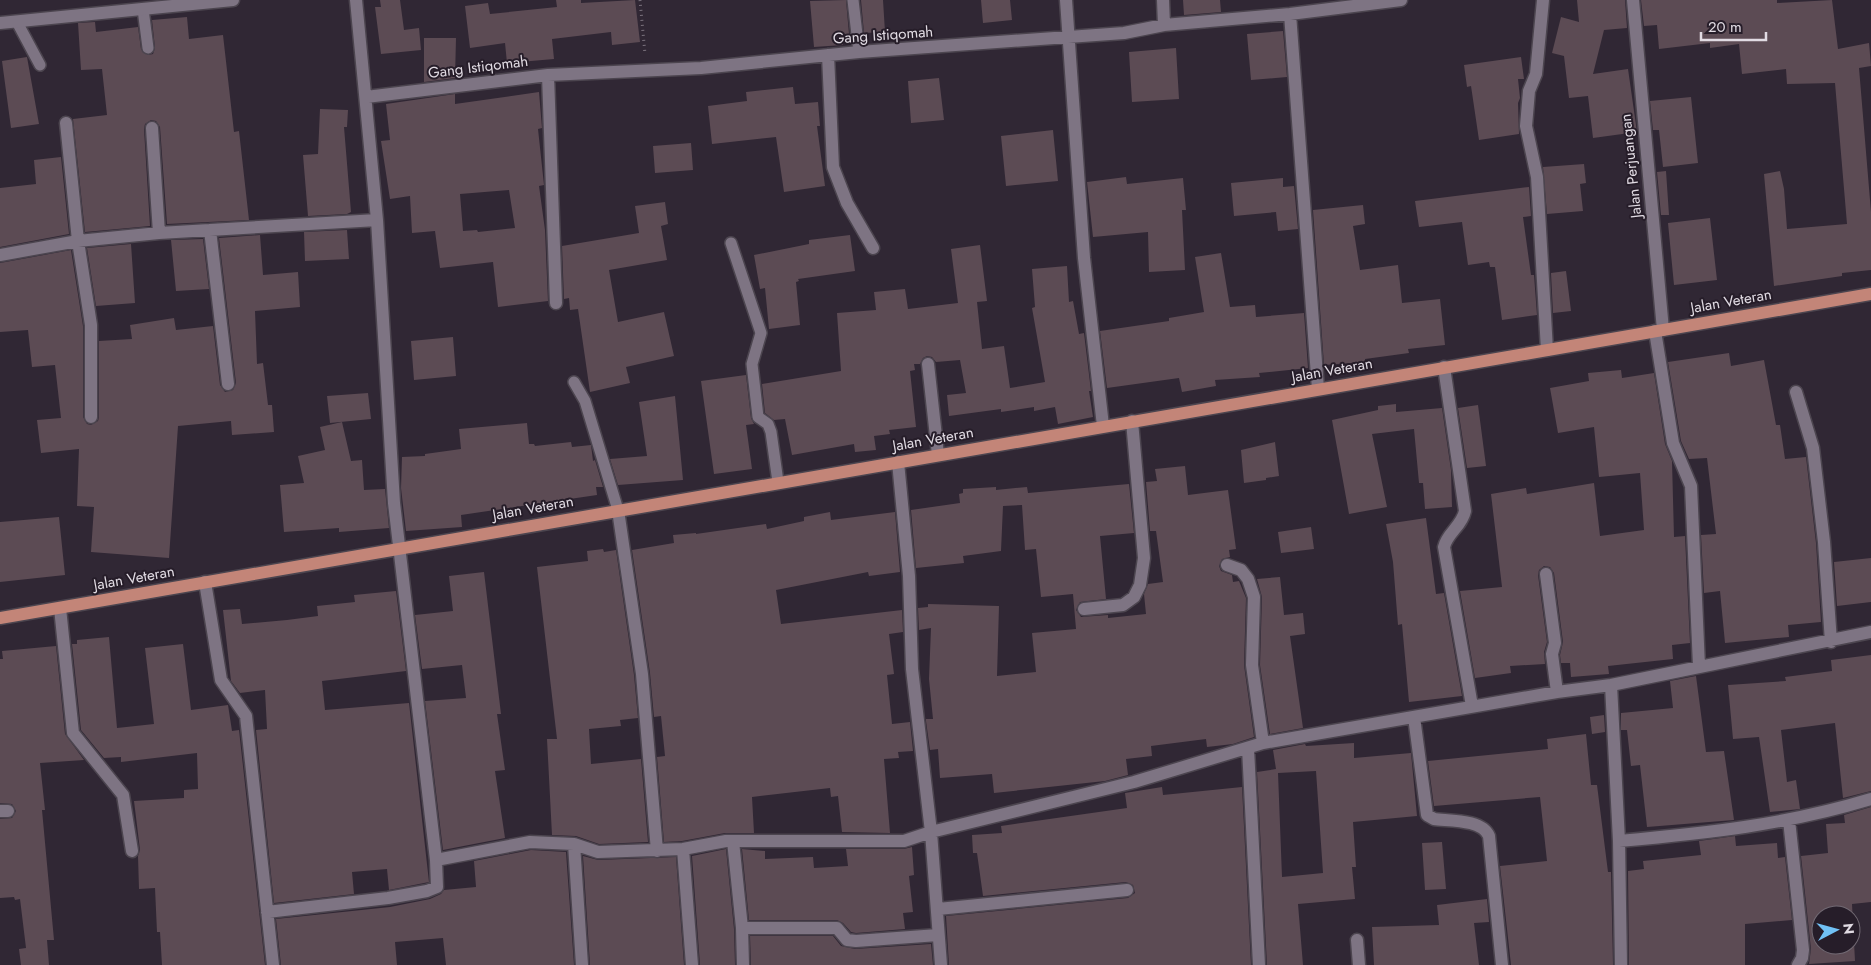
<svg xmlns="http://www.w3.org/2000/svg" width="1871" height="965" viewBox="0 0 1871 965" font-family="Jost,sans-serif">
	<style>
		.building { fill: #5c4b54; fill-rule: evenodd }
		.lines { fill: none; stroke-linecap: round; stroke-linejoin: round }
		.lane-casing { stroke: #4c454f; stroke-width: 14 }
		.street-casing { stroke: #4c454f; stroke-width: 15 }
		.primary-casing { stroke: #4c454f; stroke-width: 15 }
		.path { stroke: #7a727d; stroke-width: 3; stroke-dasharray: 1 4; stroke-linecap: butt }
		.lane { stroke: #7e7483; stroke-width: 11 }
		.street { stroke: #7e7483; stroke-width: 12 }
		.primary { stroke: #c38578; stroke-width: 12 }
		.labels { text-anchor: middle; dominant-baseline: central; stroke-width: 4; stroke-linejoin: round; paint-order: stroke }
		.street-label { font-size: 15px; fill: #e1dbe3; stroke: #261d29 }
	</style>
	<rect width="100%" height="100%" fill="#302734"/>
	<!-- building -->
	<path class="building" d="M380 0H400L404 30 419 28 421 50 381 54 375 7H381Z
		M556 0H581V3L635 0 640 42 612 45 611 32 552 39 554 59 507 63 505 43 470 48 465 6 488 3 490 14 557 7Z
		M846 0 849 34H842L843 45 814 47 810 1Z
		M861 0H883L885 32 864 33Z
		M981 0H1010L1012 20 983 23Z
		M1183 0H1220L1221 12 1184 15Z
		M1577 0H1625L1627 28 1604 30 1593 74 1628 69 1637 132 1593 138 1588 96 1569 98 1564 56 1552 53 1561 17 1579 22Z
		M1641 0H1777V3L1832 0 1838 49 1869 43 1871 66 1859 68 1871 212V270L1842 273V276L1774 286 1764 174 1780 171 1784 189 1787 229 1847 224 1835 83 1787 84 1786 69 1742 74 1739 44 1710 48V43L1659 49 1657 25 1644 26Z
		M187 17 189 39 223 35 234 132 239 131 249 220 167 224 160 127 156 121 151 120 145 124 144 129 150 226 85 232 73 119 107 115 102 69 81 70 78 23 95 22 96 32 138 27 141 49 148 55 153 54 155 48 152 20Z
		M1283 31 1287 77 1251 80 1247 34Z
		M424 38H456L455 78 424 82Z
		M1176 48 1179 99 1132 102 1129 52Z
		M27 57 39 124 11 128 2 61Z
		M1521 57 1524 79H1518L1520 98 1518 103 1519 134 1479 140 1471 86 1467 87 1464 65Z
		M939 78 944 120 911 123 908 81Z
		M793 87 795 104 818 102 820 126H817L825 186 784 192 776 137 712 144 708 106 747 101 746 92Z
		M539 92 542 128 538 129 544 185 539 186 545 230 548 301 498 307 493 262 440 268 435 231 412 233 410 196 390 199 381 141 390 140 386 104 455 94V104ZM509 190 515 228 478 232 477 230 463 231 460 194Z
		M1691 97 1698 163 1663 167 1659 130H1653L1650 101Z
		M320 109 348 110 347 127H344L351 212 347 214 308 216 303 155 318 154Z
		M1053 130 1058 181 1006 186 1001 136Z
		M691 143 693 170 655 173 653 146Z
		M61 157 69 234 0 247V188L36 184 34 160Z
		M1584 164 1586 183 1580 184 1583 211 1547 214 1543 167Z
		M1666 171 1669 215H1661L1657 172Z
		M1126 177 1127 184 1183 178 1186 210H1182L1185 270 1149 272 1148 232 1093 237 1087 182Z
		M1283 178V187L1294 186 1298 229 1278 231 1276 212 1234 216 1231 183Z
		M1529 187 1531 216 1523 217 1531 275H1534L1537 315 1502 320 1495 267H1490L1489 262 1468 265 1462 222 1419 227 1415 201Z
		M665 202 668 224 661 226 667 260 609 270 618 322 664 312 674 356 626 367 630 383 590 392 578 309 570 310 569 298 564 299 562 246 639 233 635 206Z
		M1363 205 1365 224 1353 226 1360 270 1398 265 1402 303 1440 299 1445 345 1408 349 1409 353 1365 359V362L1324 365 1313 210Z
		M1710 218 1717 280 1674 285 1668 223Z
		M347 230 349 259 305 261 304 232Z
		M260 235 263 275 298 272 300 307 255 311 257 364 263 363 268 405H272L274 432 232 435 231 421 178 426 169 558 91 552 94 507 77 506 79 449 41 453 37 420 61 418 55 365 32 367 28 330 0 332V263L71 250 83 326V417L87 424 91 425 98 421 99 417V341L132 339 130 325 174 318 176 330 213 326 220 385 225 392 233 390 236 383 219 238Z
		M850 235 855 271 798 279 799 281 796 282 800 325 769 329 765 288 760 289 754 255 809 244V240Z
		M203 239 209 289 176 291 171 240Z
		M131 244 135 303 96 306 87 248Z
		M980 245 987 301 977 302 982 349 1004 346 1010 388 1045 382 1032 308 1035 307 1032 269 1067 266 1069 302 1073 301 1079 334 1084 333 1091 391H1089L1093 417 1058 424 1055 407 1034 411V407L1001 412V409L949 416 947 395 966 393 960 360 936 362 932 357 927 356 923 358 920 364H914L915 370 910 371 916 427 889 430 890 434 874 436 876 450 855 452 854 444 792 455 785 419 774 420 765 413 762 384 841 371 837 313 876 310 874 292 905 289 908 309 958 303 951 249Z
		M1221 253 1230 307 1255 305 1256 317 1304 313 1308 368 1259 373 1260 377 1215 380 1216 386 1182 392 1179 378 1107 388 1100 331 1169 321V318L1204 312 1195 257Z
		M1566 271 1571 311 1553 313 1551 273Z
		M453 337 456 376 414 380 411 341Z
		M1729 353 1731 366 1764 360 1776 425H1780L1785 459 1806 457 1816 543 1821 622 1788 625 1789 637 1725 643 1720 591 1704 593 1701 535 1716 534 1707 458 1689 459 1681 441 1668 362Z
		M1621 370 1622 378 1654 373 1665 444 1672 461 1674 537 1685 536 1690 643 1672 645 1673 659 1608 666 1609 674 1571 677 1570 663H1561L1560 655 1563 642 1554 573 1550 567 1544 566 1539 570 1538 575 1547 642 1544 652 1545 664 1510 666 1511 673 1475 678 1460 591 1502 587 1491 494 1526 488 1527 494 1594 483 1600 536 1644 530 1640 473 1599 477 1594 427 1558 433 1550 388 1589 381 1588 373Z
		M746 375 751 418 754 424 746 425 752 469 714 474 701 381Z
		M368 393 371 419 330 423 327 396Z
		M675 396 683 480 618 485 610 459 647 456 639 402Z
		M1396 404V412L1442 408 1451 470 1452 507 1425 509 1423 483H1419L1414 429 1372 434 1387 507 1349 514 1332 420 1378 410V406Z
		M1478 405 1486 466 1467 468 1458 408Z
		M342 422 351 461 362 460 364 490 385 489 389 528 339 532V528L284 532 280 485 304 483 298 456 325 450 320 427Z
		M527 423 529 444H534L535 446 571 442 572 447 591 445 593 461 595 460 603 487H596L597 495 461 515 462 527 406 531 401 488 402 457 425 456V454L461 449 459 429Z
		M1275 442 1279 476 1266 478V480L1244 483 1241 450Z
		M1185 466 1188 495 1228 490 1236 549 1229 550 1230 557 1222 559 1219 566 1221 571 1232 575 1233 582 1239 581 1246 598 1244 665 1254 737 1233 744 1207 747 1206 739 1151 746 1152 756 1126 759 1128 775 1105 781 994 793 992 774 940 778 938 749 930 750 926 721V719H933L929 679 931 628 919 630 918 608 928 607V604L999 606 997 676 1036 672 1032 633 1076 629 1073 594 1041 597 1036 549 1025 550 1022 505 1003 506 1001 551 963 556 964 563 916 568 911 510 960 503 959 494 963 493V489L996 487V490L1027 487 1028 493 1129 484 1134 533 1100 536 1106 599 1080 602 1076 610 1081 617 1108 615V618L1146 614 1144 594 1148 584 1163 582 1156 531H1150L1146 482 1157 481 1155 469Z
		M830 512 831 520 895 512 900 572 869 576 868 572 776 590 781 624 902 610 903 632 889 634 894 674 887 675 892 724 910 722 913 751 898 752 899 758 884 759 890 833 842 832 838 796 831 797 830 788 752 797 754 833H725L682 841 664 842 657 757 665 756 661 716 654 717 650 673 632 550 674 543 673 535 696 533V534L766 524 767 529 804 521V517Z
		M59 517 65 575 0 582V522Z
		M1426 518 1436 594 1444 593 1462 696 1409 702 1402 624 1398 625 1393 562 1386 524Z
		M1311 527 1314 549 1281 553 1278 532Z
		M603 549 604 552 616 550 634 675 638 718 620 720 621 726 589 729 591 764 641 759 648 842 599 844 576 836 552 835 547 739H557L537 567 588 561 587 551Z
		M1871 558V602L1837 606 1834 562Z
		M484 572 501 714H497L505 770 495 771 505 838 443 850 425 701 466 698 462 665 422 669 415 615 453 611 449 576Z
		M1280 577 1284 615 1303 613 1305 634 1290 636 1303 728 1270 734 1260 665 1262 597 1257 579Z
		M396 591 406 671 322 681 325 710 409 703 429 882 389 890 387 869 352 872 354 894 274 903 256 730 267 729 265 690 240 693 231 681 223 610 240 609 242 624 287 620 318 616 317 606 355 602 354 595Z
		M109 637 117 728 154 724 145 648 183 644 191 710 228 705 232 731 239 730 265 965H162L160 932H157L155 888 139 889 138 856 140 850 134 801 184 798V790L198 789 197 753 121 762V757L104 758 81 730 72 644H77V640Z
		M56 646 65 734 84 760 40 763 45 810H42L54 940H47L49 965H21L19 949 26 948 20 899 15 900 14 897 0 898V819L12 818 16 811 12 804 0 803V659H3L2 651Z
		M1871 655V791L1843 798 1835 723 1781 730 1787 782 1796 780 1800 809 1770 812 1759 737 1733 739 1728 685 1786 681 1785 677 1832 671 1831 660Z
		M1696 676 1706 752 1724 751 1734 820 1647 827 1640 765 1631 766 1627 730H1621V713L1673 708 1670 681Z
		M1604 715 1605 732 1592 734 1590 717Z
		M1586 734 1591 785H1597L1608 872H1611L1613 965H1511L1500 866 1547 861 1540 797 1434 806 1428 761 1548 749 1547 739Z
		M1354 743V758L1411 753 1417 816 1353 822 1356 867H1352L1355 899 1298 904 1303 965H1267L1257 772 1276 769 1273 750 1305 744 1306 746ZM1316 771 1323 873 1282 877 1278 773Z
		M1162 787 1163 795 1242 787 1251 965H949L946 916 1128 898 1135 893 1133 885 1126 882 983 896 977 853H973L972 835 1002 833 1001 826 1127 808 1125 793Z
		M1871 807V902L1852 904 1855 961 1809 964 1811 949 1801 856 1828 853 1826 824 1845 823 1844 815ZM1821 915H1851V945H1821Z
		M1735 836 1736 846 1777 843 1778 858 1785 857 1792 920 1745 924V965H1629L1628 871 1644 869 1643 861 1701 855 1699 841Z
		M1442 842 1446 889 1425 890 1422 843Z
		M912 847 914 875 909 876 913 912 903 913 905 929 856 933 851 932 843 923 837 920H749L742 849 765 851V859L813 857 814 868 848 866 846 849H904Z
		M726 849 734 929 735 965H700L692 856Z
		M531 850 566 852 574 965H446L443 938 395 942 397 965H281L276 919 390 907 430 899 441 894 444 890 476 887 474 861Z
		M583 856 598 860 676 857 684 965H590Z
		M1487 899 1489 922 1474 923 1479 965H1374L1372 927 1439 925 1437 905Z
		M750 936H833L841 946 855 949 931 944 933 965H751Z"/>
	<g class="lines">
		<!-- lane casing -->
		<g class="lane-casing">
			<path id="lane" d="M853 0 859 52
				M143 9 148 48
				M17 22 40 65
				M731 243 761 333 752 364 758 417 768 424 771 432 778 482
				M574 382 585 401 618 510"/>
		</g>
		<!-- street casing -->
		<g class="street-casing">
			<path id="street" d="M356 0 377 220 394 503 436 860
				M1066 0 1084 258 1103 426
				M1163 0 1164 25
				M1543 0 1536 74 1529 91 1526 126 1537 177 1547 350
				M1633 0 1663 330
				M1290 14 1318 389
				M0 23 233 0
				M828 55 833 167 847 203 873 248
				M548 75 556 303
				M366 97 548 75 701 68 859 52 1124 33 1164 25 1290 14 1401 0
				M66 123 78 241 91 325V417
				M152 128 159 233
				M210 230 228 384
				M0 255 78 241 159 233 377 220
				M1655 331 1673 443 1691 486 1699 666
				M928 364 938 455
				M1444 367 1465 511C1462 526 1447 533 1444 547L1472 706
				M1796 392 1813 448 1824 542 1831 642
				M898 462 909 576 912 669 931 832 941 965
				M618 510 642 674 657 851
				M1227 565 1241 570 1248 579 1254 597 1252 665 1263 743
				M1546 574 1555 643 1552 654 1557 692
				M205 582 221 680 246 716 273 965
				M60 608 73 733 123 795 132 851
				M1084 609 1123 605 1134 597 1140 585 1144 558 1132 421
				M1611 685 1619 841 1621 965
				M1414 717 1427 815 1434 819C1449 821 1482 819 1489 836L1502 965
				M1248 748 1259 965
				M0 811H8
				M1789 820 1803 950 1802 958 1798 965
				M733 841 742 928 743 965
				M1619 841C1708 833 1785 825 1871 799
				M574 844 582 965
				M683 849 692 965
				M938 909 1127 890
				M267 912 388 898 427 891 437 887 436 860 530 842 574 844 598 852 683 849 726 841H904L931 832 1134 782 1263 743 1557 692 1611 685 1871 632
				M742 928H837L847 940 856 941 938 935
				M1357 940 1359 965"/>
		</g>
		<!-- primary casing -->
		<g class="primary-casing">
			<path id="primary" d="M0 618 1871 294"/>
		</g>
		<!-- path -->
		<path class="path" d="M640 0 645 54"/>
		<!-- lane -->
		<use href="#lane" class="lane"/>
		<!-- street -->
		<use href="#street" class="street"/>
		<!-- primary -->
		<use href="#primary" class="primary"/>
	</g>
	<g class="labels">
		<!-- street labels -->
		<g class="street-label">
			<text transform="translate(883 35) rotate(-4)">Gang Istiqomah</text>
			<text transform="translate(478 67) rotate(-7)">Gang Istiqomah</text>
			<text transform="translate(1631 166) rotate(-96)">Jalan Perjuangan</text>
			<text transform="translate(1731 301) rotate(-10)">Jalan Veteran</text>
			<text transform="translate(1332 370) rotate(-10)">Jalan Veteran</text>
			<text transform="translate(933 439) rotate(-10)">Jalan Veteran</text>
			<text transform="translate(533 508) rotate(-10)">Jalan Veteran</text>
			<text transform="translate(134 578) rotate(-10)">Jalan Veteran</text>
		</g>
	</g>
	<!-- north arrow -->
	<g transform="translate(1836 930) rotate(84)"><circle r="24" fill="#261d29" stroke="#716973"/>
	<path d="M0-4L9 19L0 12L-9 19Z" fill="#71c1f5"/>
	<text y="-8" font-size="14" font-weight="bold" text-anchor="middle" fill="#e1dbe3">N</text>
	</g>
	<!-- scale -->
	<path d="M1701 32v8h65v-8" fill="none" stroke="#e1dbe3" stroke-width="2.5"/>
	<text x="1708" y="32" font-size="15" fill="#e1dbe3" stroke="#261d29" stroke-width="4" paint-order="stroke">20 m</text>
</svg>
